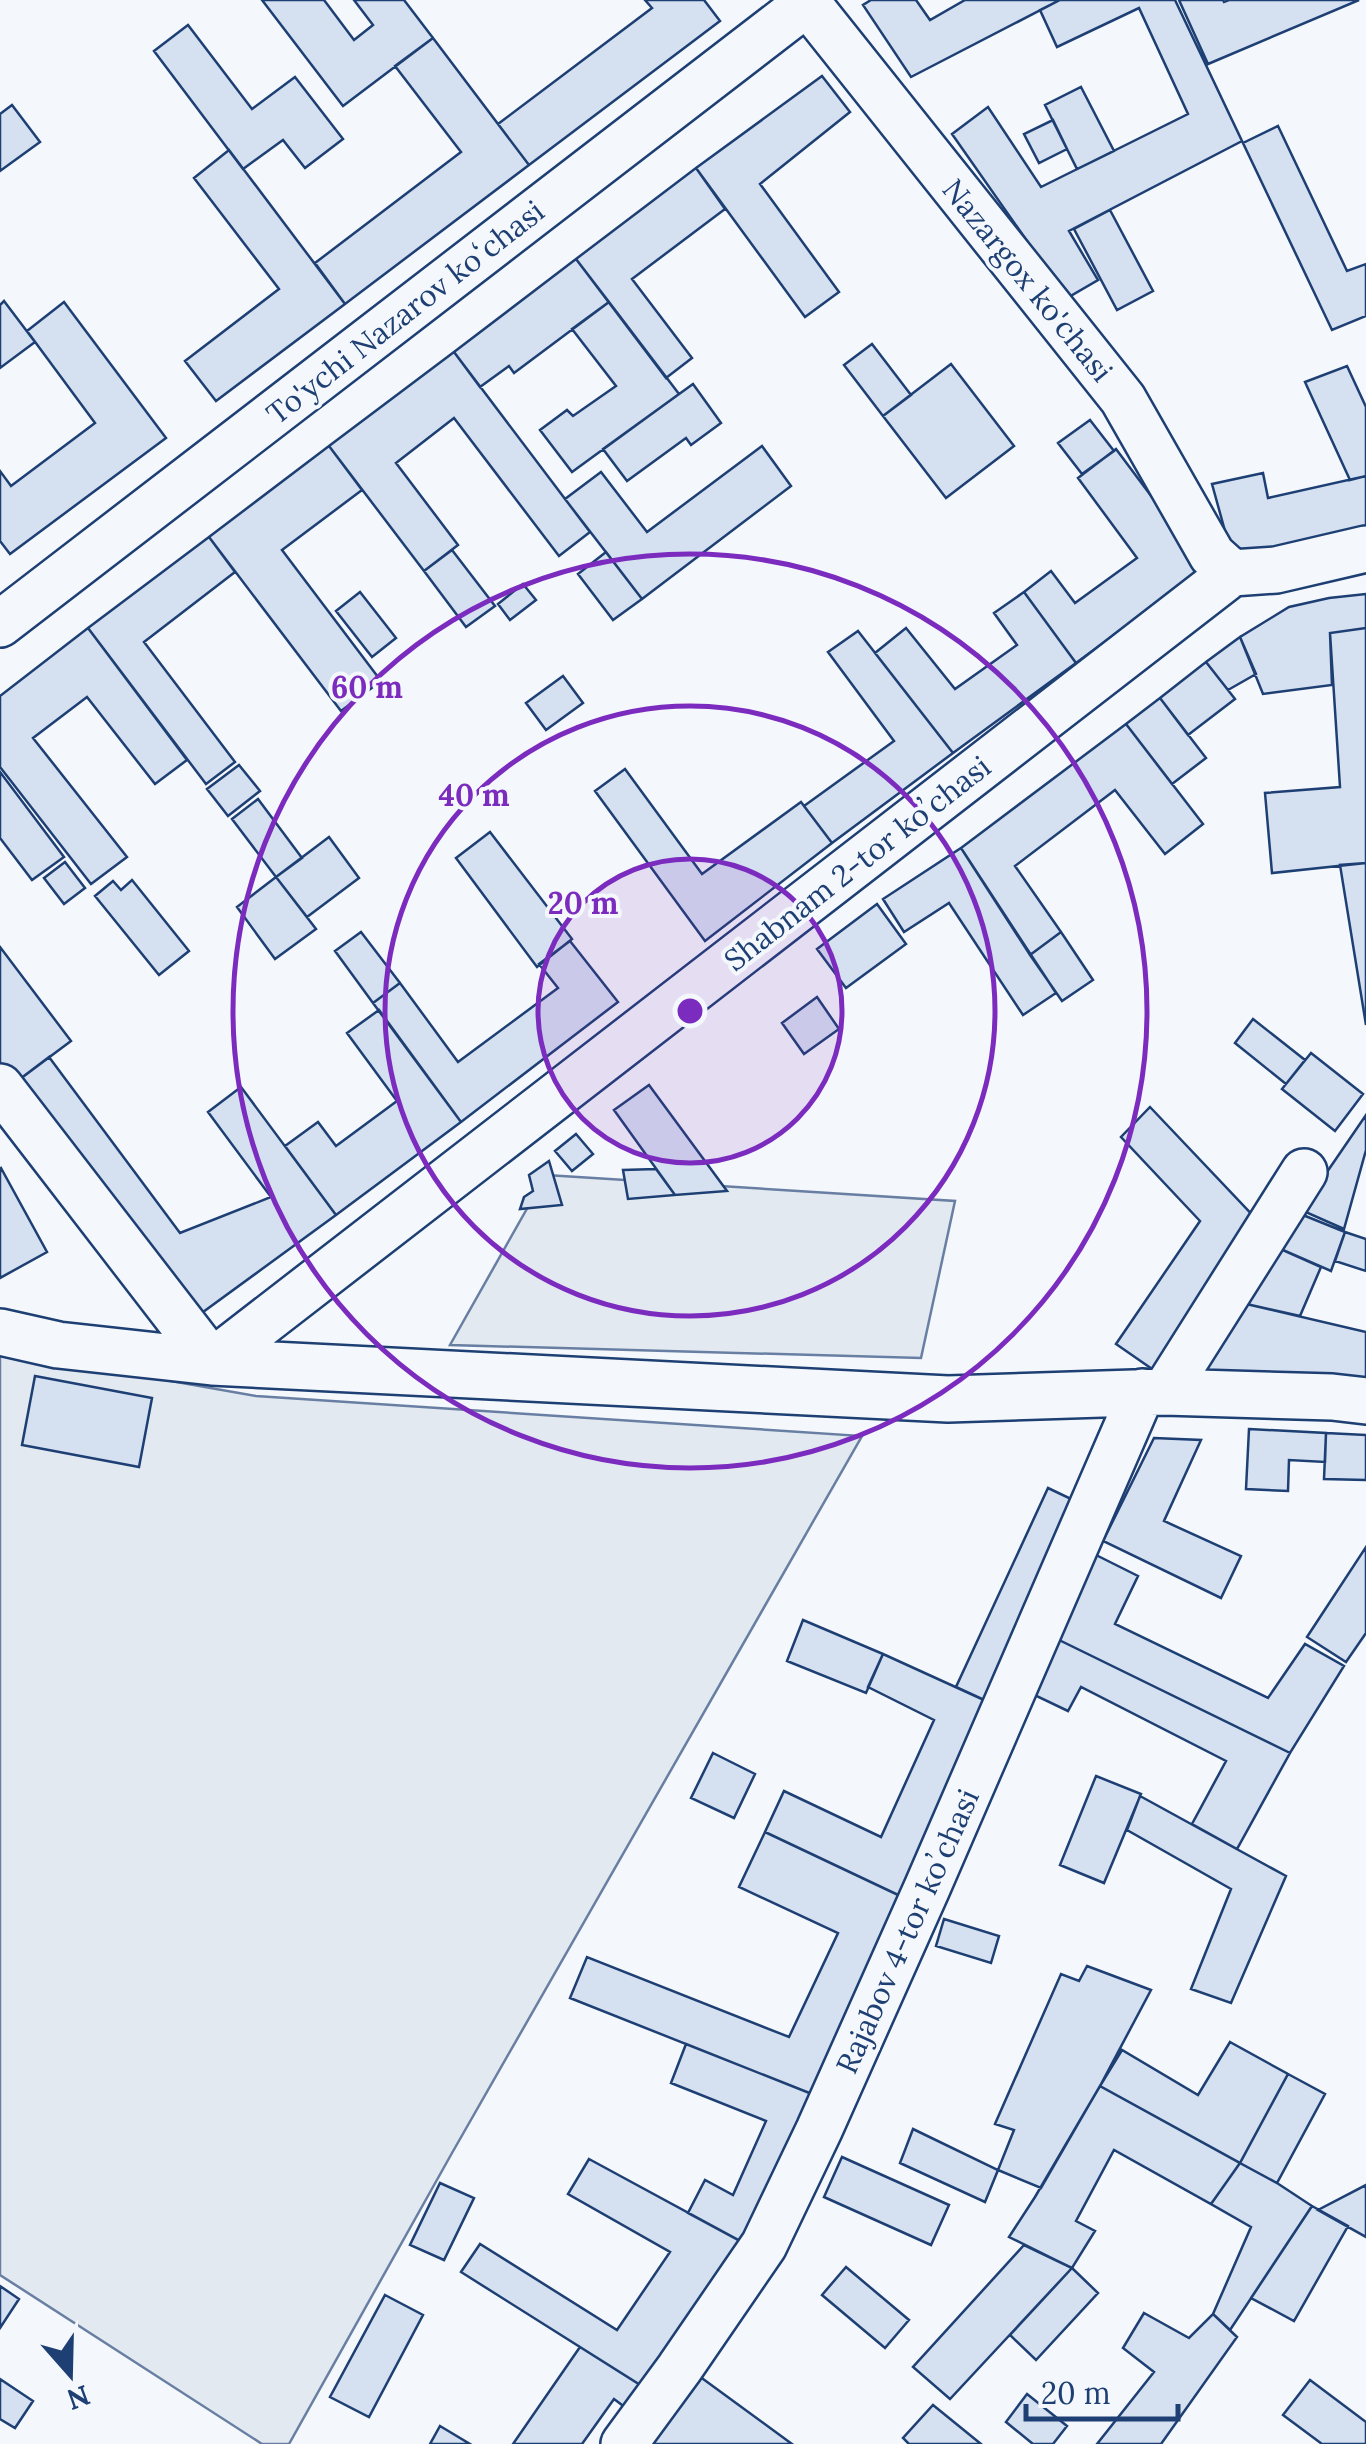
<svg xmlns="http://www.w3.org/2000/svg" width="1366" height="2444" viewBox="0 0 1366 2444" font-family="Lora,serif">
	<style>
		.green { fill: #e3e9f0; stroke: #687fa3; stroke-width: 2.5 }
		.building { fill: #d5e0f0; stroke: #1d3f73; stroke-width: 2.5 }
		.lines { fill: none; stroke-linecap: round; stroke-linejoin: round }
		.street-casing { stroke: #1d3f73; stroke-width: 50 }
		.street { stroke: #f4f7fb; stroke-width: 45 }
		.ring { fill: none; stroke: #7b2cbf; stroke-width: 5 }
		.labels { text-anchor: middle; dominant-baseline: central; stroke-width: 8; stroke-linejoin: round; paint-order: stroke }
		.street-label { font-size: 30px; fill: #1d3f73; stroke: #f4f7fb }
		.centre { fill: #7b2cbf; stroke: #f4f7fb; stroke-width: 5 }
		.ring-label { font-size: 30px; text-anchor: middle; font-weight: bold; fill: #7b2cbf; stroke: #f4f7fb; stroke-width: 8; stroke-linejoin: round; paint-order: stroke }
	</style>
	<rect width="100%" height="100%" fill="#f4f7fb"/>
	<!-- green -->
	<path class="green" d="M546 1175 955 1201 921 1358 450 1345Z
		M0 1351 256 1396 862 1436 452 2153 289 2444H262L0 2275Z"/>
	<!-- building -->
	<path class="building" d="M262 0H324L354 40 373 25 354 0H404L433 38 343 106Z
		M645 0H704L720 21 529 165 498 124 652 8Z
		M871 0H916L930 20 965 0H1060L911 77 863 5Z
		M1060 0H1175L1242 141 1069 231 1098 280 1067 298 952 134 988 107 1041 187 1188 114 1139 8 1057 47 1040 10Z
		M1179 0H1223L1224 2 1229 0H1359L1208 64Z
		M188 25 252 109 295 77 343 139 305 168 283 140 243 169 154 51Z
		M433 38 529 165 345 304 315 263 461 152 395 66Z
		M822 76 850 112 760 184 839 292 805 317 696 168Z
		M1081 87 1114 151 1077 169 1045 105Z
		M12 105 40 142 0 171V114Z
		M1053 120 1067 149 1039 163 1024 134Z
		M1278 126 1347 271 1366 264V316L1332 330 1243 143Z
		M229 150 345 304 216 401 185 361 279 289 194 178Z
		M696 168 725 209 632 279 692 358 666 378 576 259Z
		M1110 210 1153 291 1117 310 1074 229Z
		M576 259 609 302 514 373 509 366 480 387 454 352Z
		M4 301 35 342 0 368V305Z
		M64 302 166 438 10 554 0 541V471L11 486 95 423 27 331Z
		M609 302 679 394 572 472 540 430 567 410 573 416 616 386 572 329Z
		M872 344 911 395 883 416 844 365Z
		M454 352 590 532 559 556 454 418 396 463 458 545 424 571 329 446Z
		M951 364 1014 446 946 498 883 416Z
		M1347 366 1366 407V476L1350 480 1305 382Z
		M693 384 721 423 691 445 686 438 627 481 603 449Z
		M1090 420 1114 451 1082 474 1058 443Z
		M329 446 362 490 282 550 381 681 341 711 209 537Z
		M762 446 791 486 642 599 565 499 601 472 647 532Z
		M1116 449 1205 568 1076 663 1024 592 1051 571 1075 603 1137 558 1078 478Z
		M1263 473 1268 498 1366 476V530L1233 560 1212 484Z
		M209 537 235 572 144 642 235 762 206 784 88 628Z
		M452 550 495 606 466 627 424 571Z
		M606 552 642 599 613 620 578 574Z
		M523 584 536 600 510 620 498 604Z
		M360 592 396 638 372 657 336 611Z
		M1024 592 1076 663 953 753 875 653 906 628 955 689 1017 645 994 613Z
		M1366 594V628L1330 633 1332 685 1263 694 1240 637 1289 607 1329 598Z
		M88 628 187 760 155 784 87 697 33 738 127 857 91 884 0 767V696Z
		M1366 628V863L1272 873 1265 793 1340 787 1330 633Z
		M858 631 953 753 832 843 804 806 894 741 828 652Z
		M1240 637 1256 674 1228 690 1206 662Z
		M1206 662 1235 699 1188 735 1160 698Z
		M563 676 583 703 546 730 526 703Z
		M1160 698 1206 758 1172 784 1126 724Z
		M1126 724 1203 824 1165 854 1115 790 1015 866 1061 932 1030 955 961 848Z
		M239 765 260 791 228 816 207 789Z
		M625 769 702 874 801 802 832 843 705 941 595 791Z
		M0 772 64 857 32 880 0 838Z
		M258 799 302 858 276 877 232 819Z
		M490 832 572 939 537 967 456 858Z
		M329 837 359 878 307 917 276 877Z
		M961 848 1056 993 1023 1015 949 903 904 932 883 899Z
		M65 862 85 888 64 904 44 878Z
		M1366 863V1025L1340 865Z
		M276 877 316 929 275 959 237 907Z
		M132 880 189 951 159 975 95 896 113 881 121 890Z
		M877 904 906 944 846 988 817 949Z
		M361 932 400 983 373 1003 335 951Z
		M1061 932 1093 980 1062 1001 1030 955Z
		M570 941 618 1002 461 1122 373 1003 400 983 458 1062 558 988 539 964Z
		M0 947 71 1041 8 1088 0 1078Z
		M817 997 839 1029 804 1054 782 1023Z
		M379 1010 461 1122 336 1215 285 1146 318 1122 336 1146 397 1101 347 1033Z
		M1253 1019 1305 1060 1286 1084 1235 1043Z
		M1311 1053 1363 1094 1335 1131 1282 1089Z
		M49 1057 180 1233 271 1197 208 1112 241 1087 336 1215 188 1323 12 1085Z
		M649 1085 727 1191 675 1195 614 1110Z
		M1150 1107 1258 1221 1155 1371 1116 1344 1200 1221 1121 1137Z
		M1366 1115V1150L1344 1229 1301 1210Z
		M576 1134 593 1154 572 1171 555 1151Z
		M549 1161 562 1205 520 1209 524 1197 533 1191 529 1175Z
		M1 1168 47 1252 0 1278V1169Z
		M656 1169 675 1195 628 1199 623 1170Z
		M1298 1213 1345 1232 1331 1271 1276 1247Z
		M1345 1232 1366 1239V1271L1335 1261Z
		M1276 1247 1321 1267 1300 1316 1242 1303Z
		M1242 1303 1366 1332V1388L1191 1375Z
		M35 1376 152 1398 139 1467 22 1445Z
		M1249 1429 1326 1433 1325 1462 1289 1460 1288 1491 1246 1489Z
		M1326 1433 1366 1435V1480L1324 1479Z
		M1154 1438 1201 1440 1164 1521 1241 1556 1221 1598 1103 1541Z
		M1048 1488 1086 1506 995 1705 956 1687Z
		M1366 1547V1633L1346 1662 1307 1637Z
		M1094 1554 1138 1576 1115 1624 1268 1698 1305 1644 1344 1666 1290 1753 1053 1637Z
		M803 1620 883 1654 866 1693 787 1661Z
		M1053 1637 1290 1753 1237 1849 1192 1824 1226 1761 1081 1687 1068 1711 1028 1692Z
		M883 1654 995 1705 913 1902 765 1832 784 1791 881 1837 934 1720 868 1687Z
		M713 1753 755 1774 734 1818 691 1798Z
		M1096 1776 1141 1794 1104 1883 1060 1865Z
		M1140 1796 1286 1876 1231 2003 1191 1989 1231 1889 1127 1830Z
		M765 1832 913 1902 822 2098 570 1998 587 1957 789 2037 838 1933 739 1887Z
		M944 1919 999 1936 991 1963 936 1946Z
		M1087 1966 1151 1990 1100 2086 1041 2188 998 2170 1014 2130 995 2124 1061 1974 1079 1981Z
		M1230 2042 1288 2074 1240 2163 1100 2086 1122 2050 1198 2095Z
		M686 2044 822 2098 753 2248 688 2213 705 2180 733 2195 766 2121 671 2083Z
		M1288 2074 1325 2094 1277 2183 1240 2163Z
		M1100 2086 1240 2163 1211 2204 1114 2150 1076 2221 1095 2231 1072 2268 1009 2237 1035 2197Z
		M913 2129 998 2170 985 2202 900 2163Z
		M842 2157 949 2205 931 2245 824 2197Z
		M589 2159 753 2248 642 2386 461 2272 480 2244 617 2330 670 2252 568 2194Z
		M1240 2163 1277 2183 1312 2206 1230 2330 1213 2314 1251 2227 1211 2204Z
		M440 2183 474 2198 444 2260 410 2245Z
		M1366 2185V2237L1318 2210Z
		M1312 2206 1348 2226 1294 2321 1251 2298Z
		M1024 2245 1072 2268 950 2399 913 2367Z
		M846 2267 909 2320 885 2348 822 2295Z
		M1072 2268 1098 2293 1036 2360 1010 2335Z
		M0 2286 19 2299 0 2328Z
		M385 2295 423 2315 369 2417 330 2397Z
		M1144 2313 1189 2338 1213 2314 1237 2337 1161 2444H1097L1154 2372 1123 2348Z
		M580 2347 642 2386 626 2408 614 2399 582 2444H513Z
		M699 2376 792 2444H646Z
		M0 2379 33 2401 15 2428 0 2419Z
		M1310 2380 1366 2422V2444H1322L1283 2415Z
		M1027 2394 1067 2426 1053 2444H1033L1006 2422Z
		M933 2405 981 2444H909L903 2438Z
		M440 2426 470 2444H430Z"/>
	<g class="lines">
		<!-- street casing -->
		<g class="street-casing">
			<path id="street" d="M805 0 1123 399 1212 555 1232 573
				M0 624 811 0
				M0 1087 212 1362 948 1399 1165 1392 1332 1397 1366 1401
				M0 1332 58 1345 212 1362 1232 573 1276 570 1366 549
				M1165 1392 1304 1172
				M624 2444 679 2369 764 2245 819 2130 927 1888 1142 1392"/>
		</g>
		<!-- street -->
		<use href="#street" class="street"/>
	</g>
	<!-- distance rings -->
	<circle cx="690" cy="1011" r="152" fill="#7b2cbf" fill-opacity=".12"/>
	<g class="ring">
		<circle cx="690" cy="1011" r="152"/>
		<circle cx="690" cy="1011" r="305"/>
		<circle cx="690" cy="1011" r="457"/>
	</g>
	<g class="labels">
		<!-- street labels -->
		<g class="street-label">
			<text transform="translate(1028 280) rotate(51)">Nazargox ko'chasi</text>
			<text transform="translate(405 312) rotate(-38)">To'ychi Nazarov koʻchasi</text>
			<text transform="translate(857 863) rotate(-38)">Shabnam 2-tor koʼchasi</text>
			<text transform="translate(907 1931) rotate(-66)">Rajabov 4-tor koʼchasi</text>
		</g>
	</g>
	<circle cx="690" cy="1011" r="15" class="centre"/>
	<g class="ring-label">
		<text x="367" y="698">60 m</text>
		<text x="474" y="806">40 m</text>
		<text x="583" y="914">20 m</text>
	</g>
	<!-- north arrow -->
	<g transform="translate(70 2374) rotate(160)" stroke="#f4f7fb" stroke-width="8" paint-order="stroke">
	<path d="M0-8L18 38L0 25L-18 38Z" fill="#1d3f73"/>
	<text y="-15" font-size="28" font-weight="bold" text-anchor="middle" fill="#1d3f73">N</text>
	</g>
	<!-- scale -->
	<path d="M1026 2404v15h152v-15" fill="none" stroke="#1d3f73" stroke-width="5"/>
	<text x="1041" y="2404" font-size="30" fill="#1d3f73" stroke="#f4f7fb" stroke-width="8" paint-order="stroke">20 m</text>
</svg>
